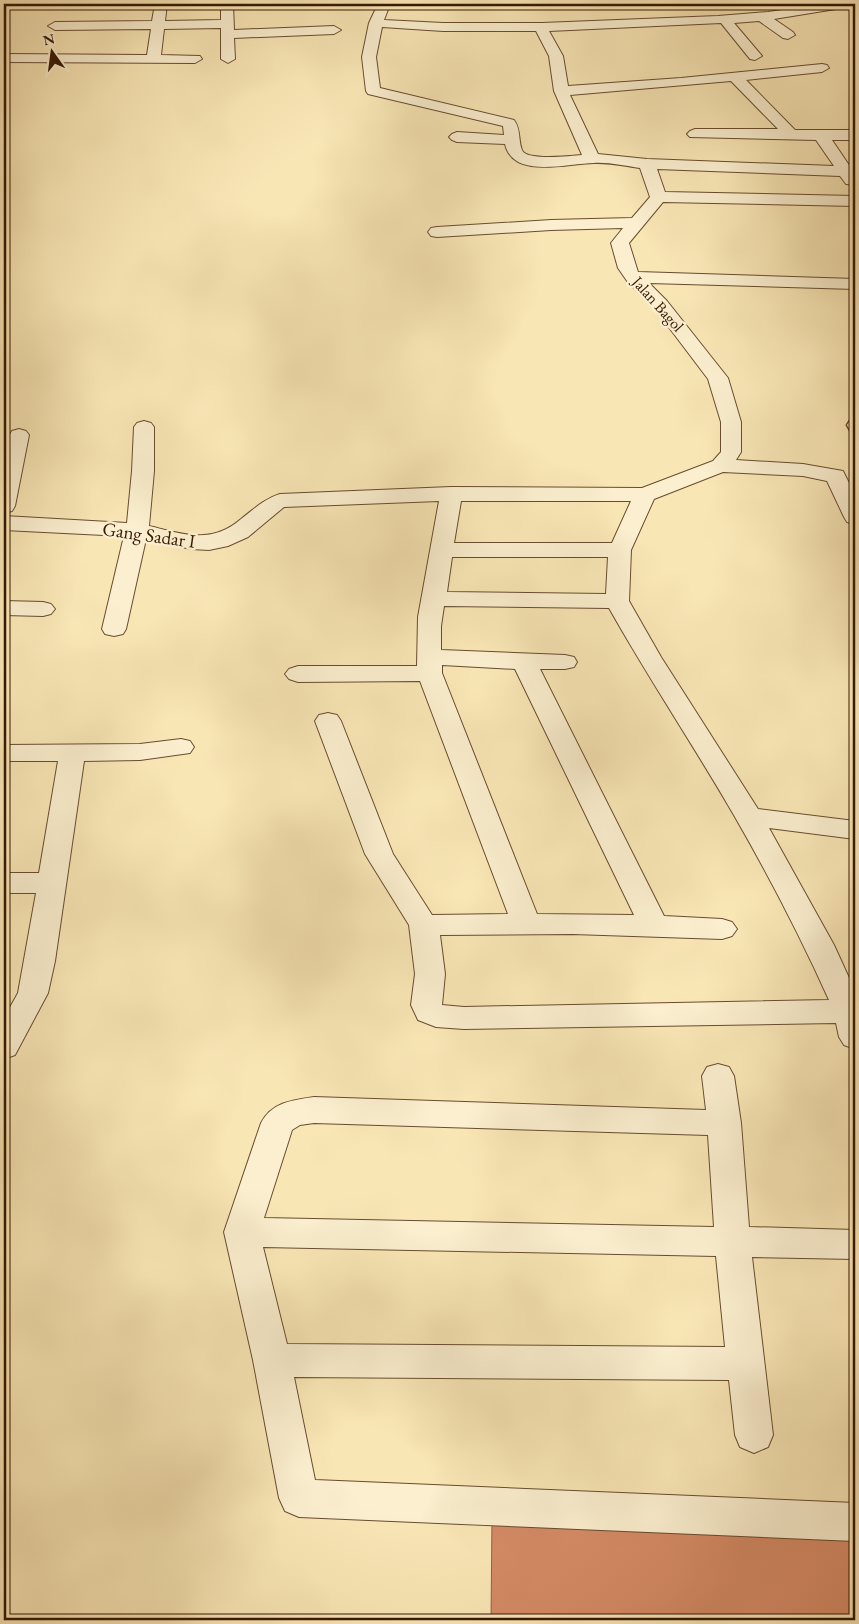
<svg xmlns="http://www.w3.org/2000/svg" width="859" height="1624" viewBox="0 0 859 1624" font-family="'EB Garamond',serif">
	<style>
		.building { fill: #d48b66; stroke: #946147 }
		.lines { fill: none; stroke-linecap: round; stroke-linejoin: round }
		.service-casing { stroke: #684c2f; stroke-width: 3 }
		.minor-casing { stroke: #684c2f; stroke-width: 2 }
		.service { fill: #fbefcf; fill-rule: evenodd }
		.minor { fill: #fbefcf; fill-rule: evenodd }
		.labels { text-anchor: middle; dominant-baseline: central; stroke-width: 5; stroke-linejoin: round; paint-order: stroke }
		.far-street-label { font-size: 16px; fill: #371802; stroke: #fbefcf }
		.street-label { font-size: 19px; fill: #371802; stroke: #fbefcf }
	</style>
	<rect width="100%" height="100%" fill="#f9e6b5"/>
	<filter id="stains"><feTurbulence type="fractalNoise" baseFrequency=".004" numOctaves="4"/><feColorMatrix values="0 0 0 0 .2 0 0 0 0 .09 0 0 0 0 .02 0 0 0 .5 -.17"/></filter>
	<radialGradient id="worn" r=".72"><stop offset=".6" stop-color="#630" stop-opacity="0"/><stop offset="1" stop-color="#630" stop-opacity=".3"/></radialGradient>
	<!-- building -->
	<path class="building" d="M492 1519 855 1534V1620H491Z"/>
	<g class="lines">
		<!-- service casing -->
		<g class="service-casing">
			<path id="service" d="M855 418V433L851 432 847 425 851 419Z"/>
		</g>
		<!-- minor casing -->
		<g class="minor-casing">
			<path id="minor" d="M155 4H167L165 21 221 20V4H233L234 30 334 26 341 30 334 34 234 38 235 59 228 63 221 59V28L164 29 161 55 200 56 202 59 195 63 4 62V54L147 55 151 29 55 30 48 26 55 22 152 21Z
				M378 4H390L384 20 443 23H542L718 16 768 12 825 4H849L848 7 774 19 793 32 795 35 788 39 783 38 759 21 734 23 762 56 755 60 750 59 721 23 549 31 563 56 568 86 681 78 822 64 827 65 829 68 822 72 746 80 795 130H855V140H832L855 174V185L846 184 840 176 657 169 665 192 855 196V206L663 202 629 243 638 272 855 279V289L649 283 667 301 728 378 741 422V452L736 460 803 464 843 471 855 495V524L847 522 844 517 827 481 803 476 723 472 654 499 631 550 629 601 661 657 758 809 855 821V839L769 828 834 945 855 991V1049L844 1045 839 1037 836 1023 464 1029 436 1027 418 1020 411 1005 415 974 409 925 365 854 315 721 319 715 328 713 337 715 341 721 393 854 432 915 508 914 420 681 298 682 289 679 285 674 289 669 298 666H417L418 617 439 501 284 507 248 537 228 546 209 550 191 549 146 539 126 629 123 634 114 636 105 634 102 629 124 536 4 530V516L127 523 132 471 134 427 137 423 144 421 151 423 154 427V471L149 526C183 534 211 545 241 519 254 509 264 499 280 494L451 487 642 488 713 461 721 452V422L708 379 655 309 627 281 618 268 611 243 623 228 551 230 437 237 431 236 428 232 431 228 437 227 551 220 632 218 650 197 640 168C625 166 609 162 594 163 568 163 513 180 505 144L457 142 452 140 449 137 452 134 457 132 504 135 503 126 368 94 366 91 362 57 369 23ZM382 27 443 31H536L549 56 554 91 582 155C570 156 526 161 522 150 518 140 521 129 514 120L380 88 376 57ZM731 81 778 129H695L690 131 687 134 690 137 816 140 834 166 647 159 598 154 570 95ZM461 501H631L612 543H454ZM452 557H608L606 594 447 592ZM444 606 609 608C649 679 694 746 735 817 769 876 801 938 829 1000L464 1007 442 1005 445 974 440 935 573 934 722 939 732 936 737 929 732 922 722 919 664 916 540 669H565L574 667 577 662 574 657 565 655 441 650V626ZM442 665 515 669 634 915 537 914 442 673Z
				M19 429 26 431 29 435 15 506 12 511 4 513C3 492 0 448 12 431Z
				M4 601 43 602 51 604 55 609 51 614 43 616 4 615Z
				M181 739 190 741 194 747 190 753 140 760 84 761 55 961 48 993 15 1055 4 1059V1018L18 993 36 893H4V873H39L58 761H4V745L140 744Z
				M718 1064 729 1067 734 1076 741 1123 749 1227 855 1230V1259L752 1257 773 1435 768 1447 754 1453 740 1447 735 1435 729 1380 294 1377 315 1480 855 1503V1541L299 1517 285 1511 279 1498 253 1360 224 1232 261 1123C272 1102 293 1100 314 1097L706 1110 702 1076 707 1067ZM314 1123 708 1135 714 1227 264 1218 292 1130 300 1125ZM263 1247 716 1256 725 1347 287 1344Z"/>
		</g>
		<!-- service -->
		<use href="#service" class="service"/>
		<!-- minor -->
		<use href="#minor" class="minor"/>
	</g>
	<g class="labels">
		<!-- far-street labels -->
		<g class="far-street-label">
			<text transform="translate(658 304) rotate(48)">Jalan Bagol</text>
		</g>
		<!-- street labels -->
		<g class="street-label">
			<text transform="translate(149 535) rotate(8)">Gang Sadar I</text>
		</g>
	</g>
	<!-- margin -->
	<rect width="859" height="1624" fill="none" stroke="#f9e6b5" stroke-width="20"/>
	<rect x="5" y="5" width="849" height="1614" fill="none" stroke="#371802" stroke-width="2.5"/>
	<rect x="10" y="10" width="839" height="1604" fill="none" stroke="#371802"/>
	<!-- north arrow -->
	<g transform="translate(52 52) rotate(346)" stroke="#fbefcf" stroke-width="4" paint-order="stroke">
	<path d="M0-4L9 19L0 12L-9 19Z" fill="#371802"/>
	<text y="-8" font-size="14" font-weight="bold" text-anchor="middle" fill="#371802">N</text>
	</g>
	<rect width="100%" height="100%" filter="url(#stains)"/>
	<rect width="100%" height="100%" fill="url(#worn)"/>
</svg>
